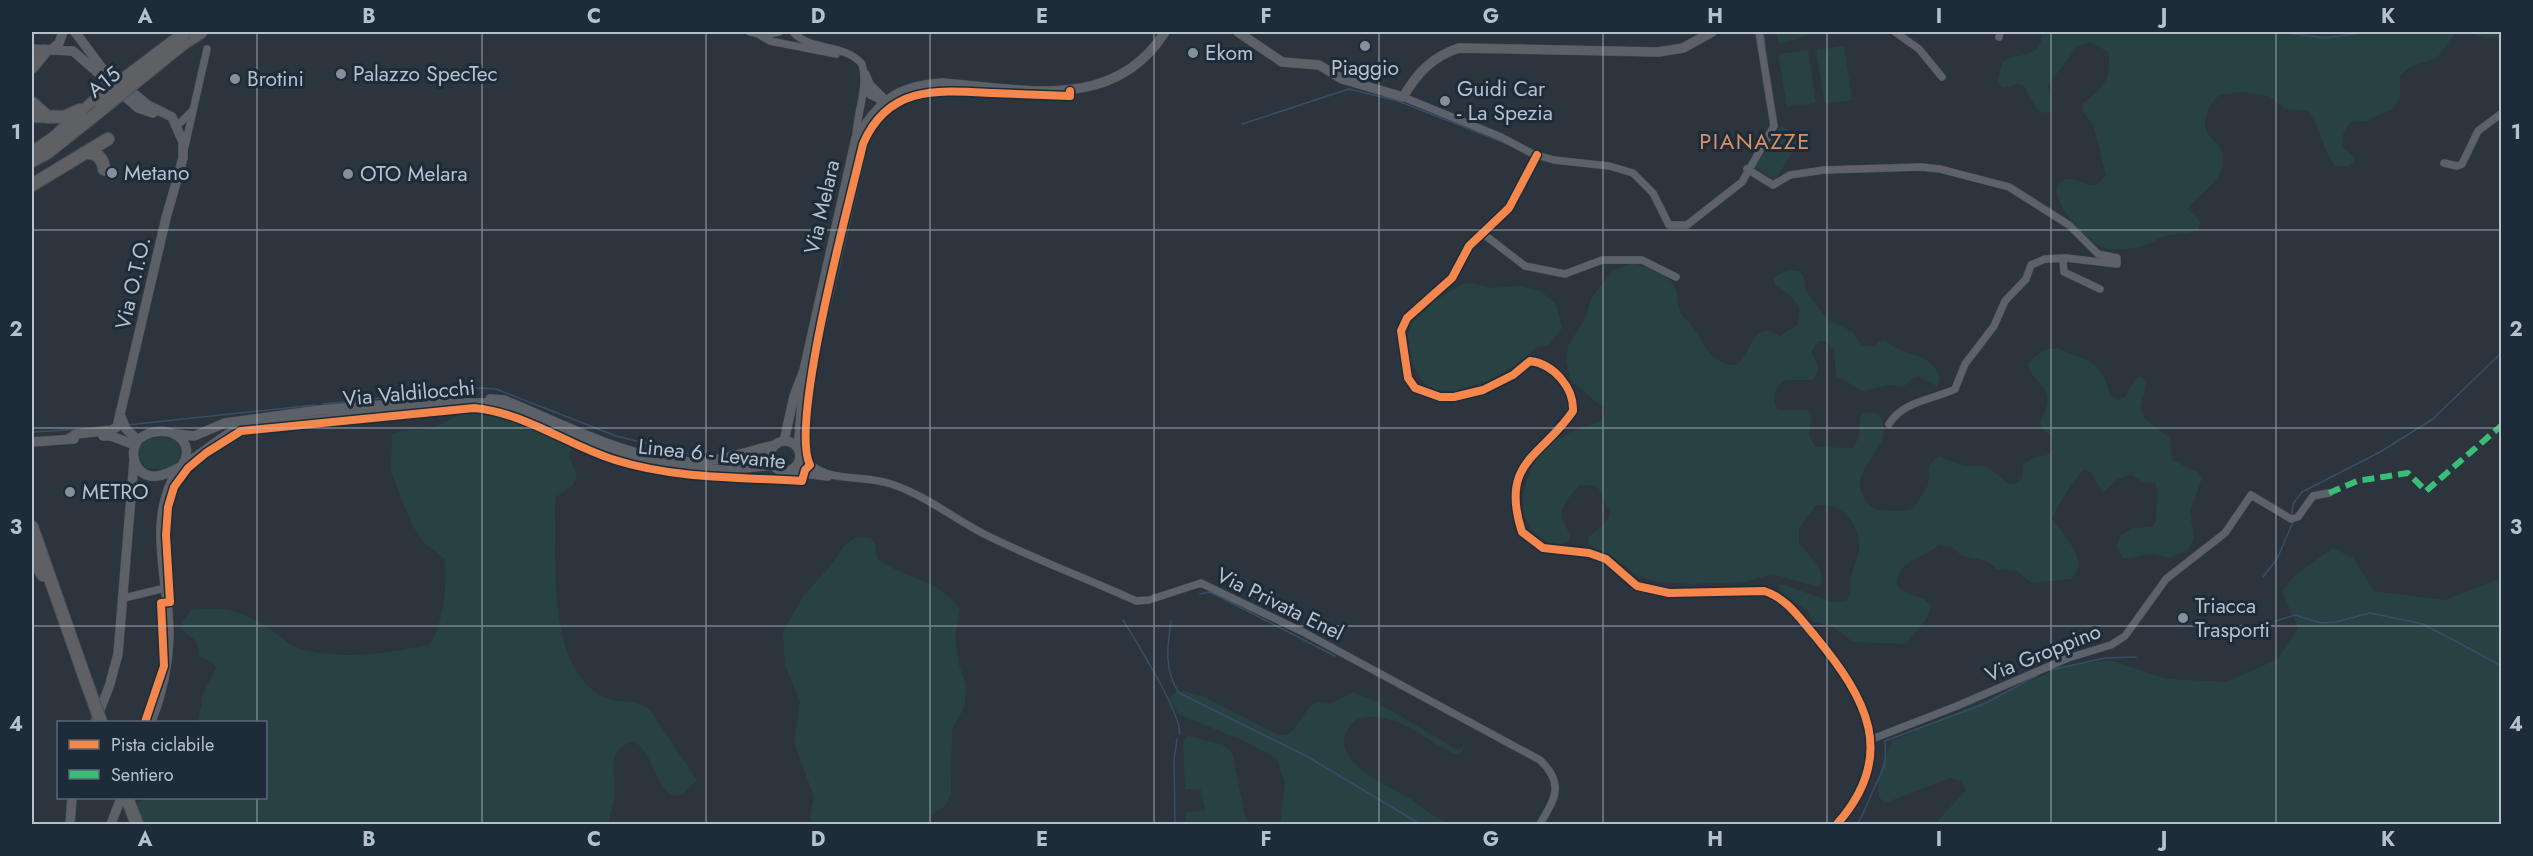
<svg xmlns="http://www.w3.org/2000/svg" width="2533" height="856" viewBox="0 0 2533 856" font-family="Jost,sans-serif">
	<style>
		.green { fill: #284244 }
		.lines { fill: none; stroke-linecap: round; stroke-linejoin: round }
		.stream { stroke: #374e68; stroke-width: 1.5 }
		.street-casing { stroke: #4b5057; stroke-width: 8 }
		.secondary-casing { stroke: #4b5057; stroke-width: 10 }
		.highway-casing { stroke: #495058; stroke-width: 14 }
		.street { stroke: #5d626a; stroke-width: 7 }
		.secondary { stroke: #5c6168; stroke-width: 9 }
		.highway { stroke: #5e6064; stroke-width: 12 }
		.highway-bridge-casing { stroke: #495058; stroke-width: 14; stroke-linecap: butt }
		.highway-bridge { stroke: #5e6064; stroke-width: 12 }
		.quiet { stroke: #3abd76; stroke-width: 6; stroke-dasharray: 12 6; stroke-linecap: butt }
		.cycleway-casing { stroke: #1e2b39; stroke-width: 11 }
		.cycleway { stroke: #f5874c; stroke-width: 8 }
		.grid { fill: none; stroke: #b7c1cd; stroke-width: 1.5; stroke-opacity: 0.55 }
		.poi-dot { fill: #86909b; stroke: #1e2b39; stroke-width: 2 }
		.labels { text-anchor: middle; dominant-baseline: central; stroke-width: 6; stroke-linejoin: round; paint-order: stroke }
		.poi-label { font-size: 21px; fill: #b7c1cd; stroke: #1e2b39; text-anchor: start }
		.street-label { font-size: 21px; fill: #b7c1cd; stroke: #1e2b39 }
		.neighbourhood-label { font-size: 22px; letter-spacing: 1.5px; fill: #dc8f63; stroke: #1e2b39 }
		.neatline { fill: none; stroke: #b7c1cd; stroke-width: 2 }
		.grid-label { font-size: 20px; text-anchor: middle; font-weight: bold; fill: #b7c1cd }
	</style>
	<rect width="100%" height="100%" fill="#2c343d"/>
	<!-- green -->
	<path class="green" d="M1776 32H1819L1780 44Z
		M2042 32H2456L2437 58 2410 67 2400 76V96L2394 108 2366 121 2351 122C2344 130 2341 137 2343 147L2352 155 2354 161 2349 166H2335C2321 149 2322 126 2307 111L2285 109 2269 96 2241 92 2220 95C2210 102 2201 119 2207 132 2213 144 2225 144 2223 163 2221 184 2196 195 2187 210L2198 218 2200 224 2198 230C2188 234 2181 233 2171 235 2161 236 2154 242 2145 245 2136 249 2119 250 2109 249 2091 247 2041 195 2062 181 2072 174 2086 187 2097 185L2106 175 2094 127 2082 110 2083 103C2103 88 2113 78 2108 52L2090 42 2077 47 2048 85 2052 110 2046 113 2038 111 2024 86 2017 84 2003 88 1997 82 2002 62C2018 51 2042 61 2042 32Z
		M2466 32H2502L2499 38H2485Z
		M1844 46 1852 100 1825 104 1816 50Z
		M1808 50 1816 103 1787 107 1778 54Z
		M1781 126 1801 138 1775 180 1755 167Z
		M1633 263C1646 267 1661 271 1671 281 1679 289 1676 299 1679 308 1681 316 1689 321 1693 327 1704 344 1712 366 1737 365 1751 354 1748 334 1768 330L1780 336 1797 325C1806 308 1790 292 1775 286L1774 279C1782 271 1789 269 1799 271L1804 277 1806 291 1827 319 1853 332 1861 345 1874 347 1878 342 1885 340C1903 358 1934 351 1940 379L1937 386 1919 377 1913 378 1903 387 1889 385 1863 391 1836 376 1834 351 1825 341H1818L1811 352C1817 363 1823 370 1812 380H1786C1774 387 1770 399 1778 410H1807L1812 415 1809 435 1815 447 1853 448 1859 437 1860 417 1865 412 1879 414C1882 421 1885 429 1883 437 1876 459 1848 476 1866 501 1870 507 1874 509 1881 510 1892 511 1903 512 1914 508L1928 485 1929 466 1938 456 1964 466H1986L2009 484 2017 483 2022 478 2023 465 2034 457 2048 455 2053 449 2051 436 2042 428 2040 421C2061 384 2030 386 2028 363L2043 350 2058 348C2077 359 2092 355 2104 377 2109 387 2107 395 2119 400L2125 397 2135 379 2141 377 2146 381C2147 392 2141 399 2141 409 2140 420 2163 430 2170 439L2172 460 2198 472 2202 478 2190 512 2194 540 2187 551 2169 558 2151 554 2124 559 2117 548 2120 536 2132 528 2153 527 2156 521C2155 509 2161 495 2155 483L2143 482 2131 475 2118 479 2103 493 2090 472 2084 469C2079 472 2053 512 2052 519 2063 536 2091 559 2071 579L2032 583 2017 571 1997 569 1987 561 1962 556 1952 547 1939 545C1922 559 1897 560 1897 585 1906 598 1923 594 1932 606L1927 618 1906 644 1853 642 1832 626 1814 622 1807 611 1780 591 1778 585H1785L1832 602 1846 601 1850 596C1851 591 1850 587 1850 582 1851 571 1858 561 1859 550 1861 525 1841 500 1815 506L1799 529V542C1807 555 1826 566 1821 584L1815 586 1772 574 1745 582 1692 584 1658 582 1638 576 1612 556 1589 545 1588 538 1609 519 1610 512 1599 489 1593 485H1580C1571 496 1556 507 1564 523 1567 530 1571 533 1569 541 1550 552 1525 530 1523 509 1522 490 1530 463 1544 449 1560 433 1582 429 1602 420L1605 414V407C1590 400 1583 389 1570 380L1566 359 1568 346 1586 317 1591 298 1613 271Z
		M1471 283 1492 288 1518 286 1539 290 1556 304 1562 328 1549 345 1536 348 1516 365 1490 380 1454 391 1437 390 1425 385 1410 360 1408 337 1411 324 1436 300 1463 284Z
		M476 408 508 414 566 440 572 447 569 456 577 476 573 485 556 497 555 507C557 563 546 658 598 694 614 705 634 697 650 710L697 780 683 794 673 796C653 783 654 754 634 741 603 749 617 777 614 801 612 809 609 816 609 824H141L136 812 139 802 146 798H266V722H198L203 694 216 668 212 662 199 656 197 642 181 629 182 622 191 610C231 605 245 613 277 634 284 639 293 647 301 649 341 660 390 654 430 644 444 622 447 585 445 559L424 543 411 523 391 472 392 434C405 428 418 432 431 428 447 423 460 412 476 408Z
		M164 437 174 440 180 447 179 462 167 470 146 468 138 456C139 440 150 438 164 437Z
		M856 537 870 538 875 544 877 558 882 562C909 579 939 580 960 609L955 636 959 665 966 685 965 706 952 729 951 794 945 806 933 814 928 824H814L810 817 814 797 794 743 800 702 785 665 783 632 803 596 829 568 844 546Z
		M2333 548 2353 558 2374 591 2445 600 2501 578V824H1935L1966 790 1961 781 1950 778 1885 803 1879 797C1876 775 1882 761 1893 741L2066 665 2110 660 2167 679 2227 682 2278 659 2298 628 2282 591 2295 575Z
		M1185 691 1205 697 1276 734 1287 735 1294 729 1310 706 1318 702 1332 703 1353 692 1373 700 1456 749 1461 748 1467 740 1461 754 1457 755C1433 745 1413 725 1387 719 1377 716 1360 715 1352 723 1322 758 1385 784 1407 797 1422 806 1433 817 1449 824H1280L1285 783 1276 758 1244 741 1180 715 1169 700 1175 692Z
		M1188 736 1224 745 1232 752 1245 817 1250 824H1186V812L1205 811 1201 790 1185 789 1183 741Z"/>
	<g class="lines">
		<!-- stream -->
		<path class="stream" d="M727 32 737 33
			M1763 32 1765 44
			M2281 32 2325 38 2368 32
			M1242 124 1349 89 1398 101 1507 144
			M812 384 865 156
			M323 404 480 388 496 389 616 436 694 455
			M127 425 315 405
			M32 432 84 429
			M2292 513 2293 504 2302 492 2380 452 2433 419 2502 352
			M2263 577 2277 559 2293 522
			M1200 594 1209 592 1216 595 1335 656
			M1123 620C1134 638 1184 717 1179 734
			M1171 621C1167 648 1164 670 1179 693L1308 757 1420 824
			M2276 621 2295 615 2321 623 2336 622 2370 613 2423 624 2502 666
			M2046 671 2105 658 2136 657
			M1175 824 1174 760 1177 739
			M1857 824C1864 814 1866 806 1871 795 1882 769 1887 771 1885 741L1984 704 2036 676"/>
		<!-- street casing -->
		<g class="street-casing">
			<path id="street" d="M750 32 764 35 779 32
				M793 32C811 52 844 43 862 64 869 88 856 114 856 138
				M1895 32 1919 49 1942 77
				M758 34 770 41 836 54
				M1999 37 2000 32
				M866 74 870 84 886 100
				M866 84 870 95 884 102
				M1403 97 1501 137 1533 154 1554 160 1609 166 1633 173 1653 193 1669 225H1687L1742 182 1774 126 1759 32
				M177 126 191 112
				M185 146 207 49
				M1537 155 1509 208 1469 246 1452 278 1407 318 1401 331 1408 378 1415 388 1440 397H1454L1483 390 1513 375 1530 361C1554 364 1574 388 1573 411 1542 457 1499 461 1522 532L1543 548 1589 553 1606 559 1637 586 1669 593 1764 591C1787 598 1800 619 1815 636 1867 699 1898 755 1837 824
				M2444 163 2457 166 2462 164 2478 131 2502 113
				M1747 169 1773 185 1790 175 1824 170 1921 167 1940 169 2009 187 2069 225 2098 254 2117 258V264L2066 258 2063 261 2064 272 2100 289
				M1482 233 1525 266 1565 274 1602 260H1642L1676 277
				M1889 424C1903 401 1932 400 1955 389L1965 364 1994 326 2005 301 2026 279 2031 265 2045 259 2066 258
				M800 453C822 486 858 473 891 484 925 495 953 518 984 534 1034 559 1086 578 1136 601L1149 600 1201 583 1303 632 1540 760C1565 784 1555 798 1540 824
				M124 598 165 588
				M1872 739 1957 706 2068 658 2111 645 2125 636 2166 579 2225 533 2251 495 2291 519 2298 517 2313 496 2329 493"/>
		</g>
		<!-- secondary casing -->
		<g class="secondary-casing">
			<path id="secondary" d="M1238 32 1282 62 1319 65 1342 79 1403 97C1418 72 1432 57 1459 48L1658 52 1683 48 1712 32
				M32 49 73 51 138 108 153 113
				M52 49 59 43 63 32
				M490 399 504 400C564 424 627 460 693 462 719 462 749 451 775 445
				M121 417 126 429 138 440
				M177 434 194 436 225 423 319 410 453 399
				M103 436H111L135 445
				M68 439 76 434 112 430 117 427 166 218 183 158V142L172 117 148 105 102 68 75 32
				M784 441 794 396 804 370 856 138C880 101 896 86 942 83 1023 89 1114 113 1165 32
				M770 456a15 15 0 1 1 30 0a15 15 0 1 1-30 0Z
				M32 442 74 439
				M798 449 804 379
				M181 467C201 439 162 419 138 440 134 446 132 454 135 462 152 505 215 437 237 429L465 403H484L505 407 628 459 653 464 726 470 773 465
				M787 471 828 476
				M95 722 109 687 118 654 134 461
				M151 722C162 694 168 668 169 637 170 582 145 520 178 470
				M70 824 72 798
				M111 824 121 798"/>
		</g>
		<!-- highway casing -->
		<g class="highway-casing">
			<path id="highway" d="M184 43 201 32
				M32 67 45 51
				M32 103 48 117
				M32 116 64 117 80 110
				M32 153 55 137 96 100
				M84 153C96 151 103 158 104 169
				M32 161 47 153 91 118
				M32 185 108 139
				M32 527 85 678
				M32 556 43 575
				M127 798 137 824"/>
		</g>
		<!-- street -->
		<use href="#street" class="street"/>
		<!-- secondary -->
		<use href="#secondary" class="secondary"/>
		<!-- highway -->
		<use href="#highway" class="highway"/>
		<!-- highway-bridge casing -->
		<g class="highway-bridge-casing">
			<path id="highway-bridge" d="M96 100 186 32
				M91 118 184 43
				M85 678 101 722"/>
		</g>
		<!-- highway-bridge -->
		<use href="#highway-bridge" class="highway-bridge"/>
		<!-- quiet -->
		<path class="quiet" d="M2329 493 2357 481 2408 473 2426 491 2502 425"/>
		<!-- cycleway casing -->
		<g class="cycleway-casing">
			<path id="cycleway" d="M1537 155 1509 208 1469 246 1452 278 1407 318 1401 331 1408 378 1415 388 1440 397H1454L1483 390 1513 375 1530 361C1554 364 1574 388 1573 411 1542 457 1499 461 1522 532L1543 548 1589 553 1606 559 1637 586 1669 593 1764 591C1787 598 1800 619 1815 636 1867 699 1898 755 1837 824
				M145 722 164 666 161 603 170 602 166 535 168 507 174 487 188 468 206 453 241 431 474 408C526 413 567 445 615 460 675 479 741 477 802 481L805 470 810 465C789 423 850 201 863 144 888 85 938 90 992 93 1018 94 1044 95 1070 96V91"/>
		</g>
		<!-- cycleway -->
		<use href="#cycleway" class="cycleway"/>
	</g>
	<!-- grid -->
	<path class="grid" d="M257 32V722M482 32V824M706 32V824M930 32V824M1154 32V824M1379 32V824M1603 32V824M1827 32V824M2051 32V824M2276 32V824M32 230H2502M32 428H2502M32 626H2502M257 798V824"/>
	<!-- markers -->
	<g class="poi-dot">
		<circle cx="1365" cy="46" r="6"/>
		<circle cx="1193" cy="53" r="6"/>
		<circle cx="341" cy="74" r="6"/>
		<circle cx="235" cy="79" r="6"/>
		<circle cx="1445" cy="101" r="6"/>
		<circle cx="112" cy="173" r="6"/>
		<circle cx="348" cy="174" r="6"/>
		<circle cx="70" cy="492" r="6"/>
		<circle cx="2183" cy="618" r="6"/>
	</g>
	<g class="labels">
		<!-- poi labels -->
		<g class="poi-label">
			<text x="1205" y="53">Ekom</text>
			<text x="1365" y="68" text-anchor="middle">Piaggio</text>
			<text x="353" y="74">Palazzo SpecTec</text>
			<text x="247" y="79">Brotini</text>
			<text x="1457" y="89">Guidi Car<tspan x="1457" dy="24">- La Spezia</tspan></text>
			<text x="124" y="173">Metano</text>
			<text x="360" y="174">OTO Melara</text>
			<text x="82" y="492">METRO</text>
			<text x="2195" y="606">Triacca<tspan x="2195" dy="24">Trasporti</tspan></text>
		</g>
		<!-- street labels -->
		<g class="street-label">
			<text transform="translate(104 82) rotate(-39)">A15</text>
			<text transform="translate(822 207) rotate(-77)">Via Melara</text>
			<text transform="translate(133 283) rotate(-77)">Via O.T.O.</text>
			<text transform="translate(409 393) rotate(-5)">Via Valdilocchi</text>
			<text transform="translate(712 454) rotate(6)">Linea 6 - Levante</text>
			<text transform="translate(1280 604) rotate(26)">Via Privata Enel</text>
			<text transform="translate(2043 653) rotate(-22)">Via Groppino</text>
		</g>
		<!-- neighbourhood labels -->
		<g class="neighbourhood-label">
			<text x="1755" y="141">PIANAZZE</text>
		</g>
	</g>
	<!-- border -->
	<rect width="2533" height="856" fill="none" stroke="#1e2b39" stroke-width="66"/>
	<!-- legend -->
	<rect x="57" y="721" width="210" height="78" fill="#1e2b39" stroke="#5b6774" stroke-width="1.5"/>
	<rect x="69" y="740" width="30" height="9" fill="#f5874c" stroke="#5b6774" stroke-width="1.5"/>
	<text x="111" y="751" font-size="18" fill="#b7c1cd">Pista ciclabile</text>
	<rect x="69" y="770" width="30" height="9" fill="#3abd76" stroke="#5b6774" stroke-width="1.5"/>
	<text x="111" y="781" font-size="18" fill="#b7c1cd">Sentiero</text>
	<rect x="33" y="33" width="2467" height="790" class="neatline"/>
	<g class="grid-label">
		<text x="145" y="23">A</text>
		<text x="369" y="23">B</text>
		<text x="594" y="23">C</text>
		<text x="818" y="23">D</text>
		<text x="1042" y="23">E</text>
		<text x="1266" y="23">F</text>
		<text x="1491" y="23">G</text>
		<text x="1715" y="23">H</text>
		<text x="1939" y="23">I</text>
		<text x="2164" y="23">J</text>
		<text x="2388" y="23">K</text>
		<text x="16" y="139">1</text>
		<text x="2516" y="139">1</text>
		<text x="16" y="336">2</text>
		<text x="2516" y="336">2</text>
		<text x="16" y="534">3</text>
		<text x="2516" y="534">3</text>
		<text x="16" y="731">4</text>
		<text x="2516" y="731">4</text>
		<text x="145" y="846">A</text>
		<text x="369" y="846">B</text>
		<text x="594" y="846">C</text>
		<text x="818" y="846">D</text>
		<text x="1042" y="846">E</text>
		<text x="1266" y="846">F</text>
		<text x="1491" y="846">G</text>
		<text x="1715" y="846">H</text>
		<text x="1939" y="846">I</text>
		<text x="2164" y="846">J</text>
		<text x="2388" y="846">K</text>
	</g>
</svg>
